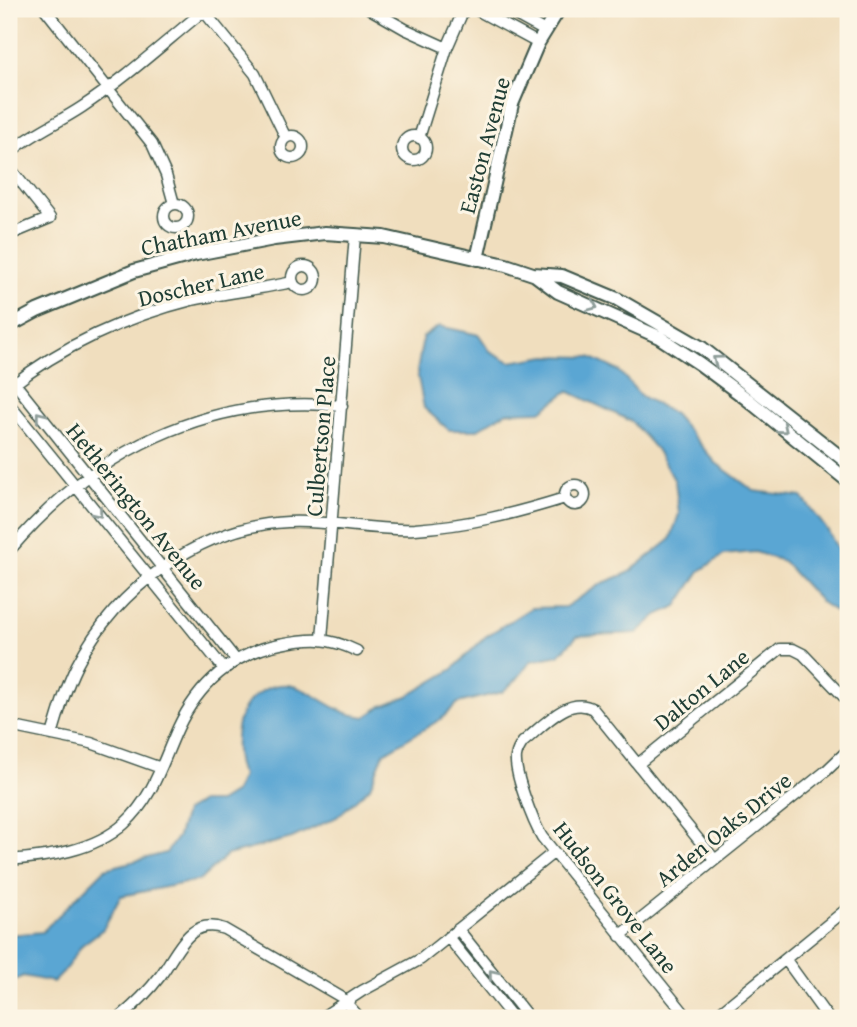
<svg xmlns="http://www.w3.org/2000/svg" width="857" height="1027" viewBox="0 0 857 1027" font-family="'Gentium Book Plus',serif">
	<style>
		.water { fill: #5aa6d3; stroke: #3c7284; stroke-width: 2 }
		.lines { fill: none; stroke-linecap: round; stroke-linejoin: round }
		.minor-casing { stroke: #3e5549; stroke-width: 13 }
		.tertiary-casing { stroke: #3e5549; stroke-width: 16 }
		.minor { stroke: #fff; stroke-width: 10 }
		.tertiary { stroke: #fff; stroke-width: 12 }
		.oneway { stroke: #8f9e9a }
		.labels { text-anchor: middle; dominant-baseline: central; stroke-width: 6; stroke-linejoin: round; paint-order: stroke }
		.street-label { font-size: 23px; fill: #1f3d34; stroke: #fcf5e5 }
	</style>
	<rect width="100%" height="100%" fill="#fcf5e5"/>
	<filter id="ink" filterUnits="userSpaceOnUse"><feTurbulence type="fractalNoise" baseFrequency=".0143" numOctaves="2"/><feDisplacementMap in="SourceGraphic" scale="14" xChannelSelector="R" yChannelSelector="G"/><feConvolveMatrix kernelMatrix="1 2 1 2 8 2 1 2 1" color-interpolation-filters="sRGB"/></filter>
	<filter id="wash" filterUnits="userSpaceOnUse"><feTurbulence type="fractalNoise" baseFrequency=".00686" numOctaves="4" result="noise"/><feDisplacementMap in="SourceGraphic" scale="28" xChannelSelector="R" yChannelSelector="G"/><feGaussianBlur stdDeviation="1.57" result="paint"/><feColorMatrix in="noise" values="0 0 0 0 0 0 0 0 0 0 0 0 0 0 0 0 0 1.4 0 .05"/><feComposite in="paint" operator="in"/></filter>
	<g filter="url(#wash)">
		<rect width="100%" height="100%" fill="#f0debe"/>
		<!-- water -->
		<path class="water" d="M439 326 479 335 490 351 510 362 547 356 590 357 619 371 641 396 674 414 716 463 754 491 802 497 828 531 848 569V620L821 602 783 561 755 552 724 555 700 571 677 606 657 615 637 633 577 636 559 655 531 661 517 679 502 692 458 703 441 719 384 753 370 787 337 817 292 838 227 855 200 880 121 896 103 929 82 945 64 971 53 982 23 976 9 983V935L42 932 105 869 166 853 178 836 185 812 201 802H219L235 792 242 776C234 762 234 732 240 717 244 707 247 703 255 696 290 668 313 699 344 712 351 715 359 716 365 717L382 706 408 696 453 669 485 637 531 608 565 607 603 583 628 573 670 540 679 514 675 481 656 449 631 421 568 391 541 411 507 412 476 430H449L424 408 417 372 423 337Z"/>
	</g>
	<g filter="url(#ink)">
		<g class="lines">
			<!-- minor casing -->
			<g class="minor-casing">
				<path id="minor" d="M45 9 152 144 166 175 174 204
					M202 9 255 74 286 138
					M370 9 405 29 447 48
					M475 9 538 43
					M505 9 545 31
					M281 147a11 11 0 1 1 22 0a11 11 0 1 1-22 0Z
					M402 148a12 12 0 1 1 24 0a12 12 0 1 1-24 0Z
					M419 138 447 48 464 9
					M9 153C31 134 58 123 82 107 126 78 165 42 206 9
					M9 167 50 218 9 235
					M164 216a12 12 0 1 1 24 0a12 12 0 1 1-24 0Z
					M292 278a12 12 0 1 1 24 0a12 12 0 1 1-24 0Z
					M9 376 236 660
					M9 388C61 346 128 316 192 300 226 293 259 289 293 282
					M9 404 224 669
					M565 495a10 10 0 1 1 20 0a10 10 0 1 1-20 0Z
					M9 551C94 451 208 393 342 406
					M322 639 355 235
					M9 726 91 743 161 768
					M52 735C59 711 66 687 77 665 116 589 200 526 288 522 331 520 372 531 415 529 470 525 513 514 565 498
					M638 764 780 649H793L803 654 848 701
					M9 860C47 857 94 851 124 824 153 798 162 763 178 728 198 685 233 653 280 644 312 638 328 637 357 651
					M458 929 529 1018
					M620 936 826 771 848 750
					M448 937 513 1018
					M786 960 828 1018
					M119 1018C135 1005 149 991 161 975 178 952 189 916 224 929L341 997 360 1018
					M321 1018 362 991 421 959 553 853
					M688 1018 542 837C533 822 514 773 516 757 517 751 520 746 523 742 542 727 568 695 593 709L715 860
					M713 1018 848 908"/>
			</g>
			<!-- tertiary casing -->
			<g class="tertiary-casing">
				<path id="tertiary" d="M477 259 512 104 538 43 559 9
					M534 274 558 292 659 337 700 364 747 399 848 481
					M9 326 37 311 134 271 196 254 274 239 325 233 384 237 506 265 533 274 562 276 617 299 702 348 848 463"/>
			</g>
			<!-- minor -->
			<use href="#minor" class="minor"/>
			<!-- tertiary -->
			<use href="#tertiary" class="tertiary"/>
		</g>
		<!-- one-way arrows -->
		<defs><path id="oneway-chevron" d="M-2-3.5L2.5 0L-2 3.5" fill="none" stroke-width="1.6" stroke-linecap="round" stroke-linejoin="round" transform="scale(1.75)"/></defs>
		<g class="oneway">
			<use href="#oneway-chevron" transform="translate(593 306) rotate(23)"/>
			<use href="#oneway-chevron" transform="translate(717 360) rotate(-143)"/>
			<use href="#oneway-chevron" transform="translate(40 416) rotate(-128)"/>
			<use href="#oneway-chevron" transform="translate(783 429) rotate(40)"/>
			<use href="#oneway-chevron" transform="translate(98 513) rotate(51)"/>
			<use href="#oneway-chevron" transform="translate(493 974) rotate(-129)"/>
		</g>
	</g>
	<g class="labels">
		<!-- street labels -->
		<g class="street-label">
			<text transform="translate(484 145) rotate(-75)">Easton Avenue</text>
			<text transform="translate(221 232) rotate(-11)">Chatham Avenue</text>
			<text transform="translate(201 284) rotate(-13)">Doscher Lane</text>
			<text transform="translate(320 436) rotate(-85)">Culbertson Place</text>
			<text transform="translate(137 506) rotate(51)">Hetherington Avenue</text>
			<text transform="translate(701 689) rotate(-39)">Dalton Lane</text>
			<text transform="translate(723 829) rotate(-39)">Arden Oaks Drive</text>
			<text transform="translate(616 897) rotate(52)">Hudson Grove Lane</text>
		</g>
	</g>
	<!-- margin -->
	<rect width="857" height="1027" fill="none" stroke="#fcf5e5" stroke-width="35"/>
</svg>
